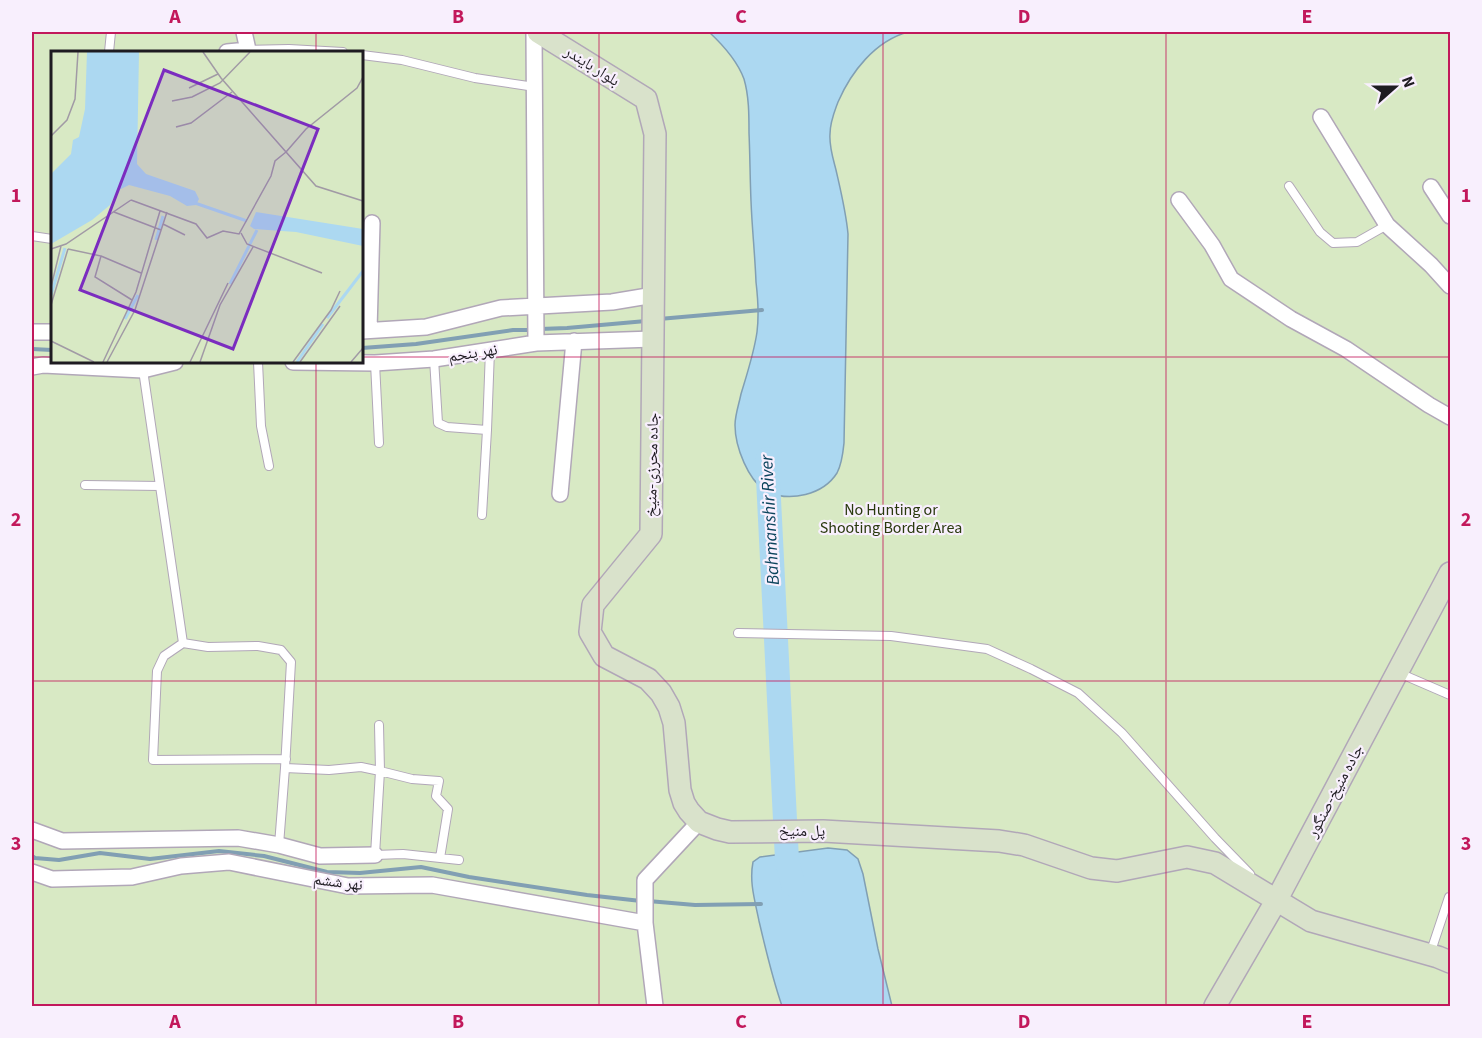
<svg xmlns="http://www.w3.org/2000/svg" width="1482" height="1038" viewBox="0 0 1482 1038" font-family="'Source Sans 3','Noto Naskh Arabic',sans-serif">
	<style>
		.green { fill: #d8e9c4; fill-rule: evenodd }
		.water { fill: #acd8f1; stroke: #819fb3; stroke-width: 1.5 }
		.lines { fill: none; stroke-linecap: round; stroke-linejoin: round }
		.stream { stroke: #819fb3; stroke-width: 4 }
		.river { stroke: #acd8f1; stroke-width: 24 }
		.lane-casing { stroke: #b1a7b8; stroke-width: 10 }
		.street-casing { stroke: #b1a7b8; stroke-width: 18 }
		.secondary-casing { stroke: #b1a7b8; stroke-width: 24 }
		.lane { stroke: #fff; stroke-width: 8 }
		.street { stroke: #fff; stroke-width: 15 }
		.secondary { stroke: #d9e2cb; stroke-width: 21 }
		.grid { fill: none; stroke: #c2185b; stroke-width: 1.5; stroke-opacity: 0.55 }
		.labels { text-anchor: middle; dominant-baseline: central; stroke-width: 4.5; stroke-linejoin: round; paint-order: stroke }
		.street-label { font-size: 16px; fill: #1e1b21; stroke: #f8effd }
		.park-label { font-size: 16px; fill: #29390d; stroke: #f8effd }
		.water-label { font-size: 18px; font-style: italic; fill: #0b445d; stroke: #f8effd }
		.inset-river { fill: none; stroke: #acd8f1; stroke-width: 3 }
		.inset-road { fill: none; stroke: #a19aa5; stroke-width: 1.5 }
		.view { fill: #7b2cbf; fill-opacity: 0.15; stroke: #7b2cbf; stroke-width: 3 }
		.inset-edge { fill: none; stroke: #1e1b21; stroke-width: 3 }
		.neatline { fill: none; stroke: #c2185b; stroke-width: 2 }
		.grid-label { font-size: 20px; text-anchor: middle; font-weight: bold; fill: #c2185b }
	</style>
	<rect width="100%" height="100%" fill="#f8effd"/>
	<!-- green -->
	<path class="green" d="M32 32H1450V1006H32ZM52 52H362V362H52Z"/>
	<!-- water -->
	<path class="water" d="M709 32H908C875 41 851 72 838 102 834 113 830 122 830 134 829 146 833 158 836 170 841 192 846 212 848 234L844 443C843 453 842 464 837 473 823 495 790 502 768 492 748 482 735 446 735 425 735 415 739 404 741 394 747 374 754 353 757 332 759 316 758 299 756 282 755 255 752 228 751 201 750 178 750 155 749 133 749 115 749 96 744 79 737 60 723 45 709 32Z
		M828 848 847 850 858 859 863 874 878 949 892 1006H782C772 977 766 951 759 921 755 901 749 882 753 862L760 857Z"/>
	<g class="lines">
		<!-- stream -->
		<path class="stream" d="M659 319 762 310
			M540 329 567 328 646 321
			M362 348 416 344 513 330H532
			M32 349 52 350
			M32 856 35 858 59 860 100 853 150 859 219 851 264 856 327 872 360 873 421 867 469 877 587 895 641 901
			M648 901 695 905 761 904"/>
		<!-- river -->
		<path class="river" d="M767 459 787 860 793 885"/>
		<!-- lane casing -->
		<g class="lane-casing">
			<path id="lane" d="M248 50 289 49 343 52
				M109 52 111 32
				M362 55 402 60 475 78 535 87
				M1289 186 1320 232 1333 243 1357 242 1387 225
				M32 236 52 239
				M434 359 438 423 447 427 487 430 490 350
				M258 362 261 426 269 466
				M375 363 379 443
				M85 485 160 486 143 370
				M160 486 183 643 208 647 258 646 281 650 291 662 285 768 279 845
				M482 515 487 430
				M738 633 891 636 987 649 1031 669 1078 693 1122 733 1215 838 1250 874
				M183 643 164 656 157 671 153 760 286 759
				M1399 673 1450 695
				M379 725 380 771 412 779 439 781 436 796 448 809 440 858
				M285 768 329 770 361 767 380 771 375 855 403 854 459 860
				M1430 954 1449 897H1450"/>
		</g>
		<!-- street casing -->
		<g class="street-casing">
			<path id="street" d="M534 32 536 343
				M227 52 248 50 244 32
				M1321 117 1387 225 1431 265 1450 286
				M1431 187 1450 216
				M1179 200 1212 245 1231 279 1291 319 1346 349 1429 405 1450 417
				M369 330 372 223
				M362 331 426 327 501 308 612 302 654 295
				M32 332H52
				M293 362 375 363 434 359 536 343 653 339
				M32 367 43 365 143 370 175 362
				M560 494 574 341
				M32 830 62 841 238 838 279 845 320 856 375 855
				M32 872 52 879 132 877 181 866 229 862 348 886 432 885 645 923
				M655 1006 645 923V880L699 822"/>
		</g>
		<!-- secondary casing -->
		<g class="secondary-casing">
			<path id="secondary" d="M538 32 646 99 655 134 651 534 593 605 590 632 604 656 648 679 661 693 669 707 674 723 680 790 684 803 689 811 699 822 717 829 730 832 823 831 999 841 1024 845 1091 868 1117 871 1187 857 1215 863 1311 921 1438 957 1450 962
				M1215 1006 1276 901 1450 573"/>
		</g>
		<!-- lane -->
		<use href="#lane" class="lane"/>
		<!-- street -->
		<use href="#street" class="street"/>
		<!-- secondary -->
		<use href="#secondary" class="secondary"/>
	</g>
	<!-- grid -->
	<path class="grid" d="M316 32V52M599 32V1006M883 32V1006M1166 32V1006M32 357H52M362 357H1450M316 362V1006M32 681H1450"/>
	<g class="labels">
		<!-- street labels -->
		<g class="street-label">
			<text transform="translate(592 66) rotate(32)">بلوار بایندر</text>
			<text transform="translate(473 353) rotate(-9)">نهر پنجم</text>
			<text transform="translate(652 465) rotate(-89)">جاده محرزی-منیخ</text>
			<text transform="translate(1335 791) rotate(-62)">جاده منیخ-صنگور</text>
			<text x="802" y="831">پل منیخ</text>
			<text transform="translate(338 882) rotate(7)">نهر ششم</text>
		</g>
		<!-- park labels -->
		<g class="park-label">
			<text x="891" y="510">No Hunting or<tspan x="891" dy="18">Shooting Border Area</tspan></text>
		</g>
		<!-- water labels -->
		<g class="water-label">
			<text transform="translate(770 520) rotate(-93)">Bahmanshir River</text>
		</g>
	</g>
	<!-- overview -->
	<g transform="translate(51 51)">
		<rect width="312" height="312" fill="#f8effd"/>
		<path d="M0 1H312V311H0Z" fill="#d8e9c4"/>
		<path d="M36 1H88L86 113 95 123 144 140 148 148 145 154 136 155 119 145 78 134 66 140 59 154 41 169 0 193V123L20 103 22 89 28 86 34 58ZM205 161 312 178V195L245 181 203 178 199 175Z" fill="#acd8f1"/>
		<path class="inset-river" d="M141 151 196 170M105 189 112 165M179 233 206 179M0 244 14 197M276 267 312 220M74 268 87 244M246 311 272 273"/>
		<path class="inset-road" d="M152 1 170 27 265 135 312 150M138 37 167 23M121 50 141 46 169 32 199 1M125 76 140 72 181 41M0 85 16 69 24 48 27 1M235 101 255 78 306 37 312 26M80 149 145 173 156 187 172 180 188 183 220 125 224 110 235 101M63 161 110 179M112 173 134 184M190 182 196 193 271 222M0 198 15 193 80 149M17 198 50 205 44 226 81 249M50 205 90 222M0 236 10 195M0 254 17 198M0 290 43 311M52 311 85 241 109 160M56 311 84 259 116 161M139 311 177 232M149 311 169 254 202 196M242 311 280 259 289 240M249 311 289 255M300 311 312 297"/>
		<path class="view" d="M113 19 267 78 182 298 29 239Z"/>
		<rect width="312" height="312" class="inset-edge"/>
	</g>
	<!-- border -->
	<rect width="1482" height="1038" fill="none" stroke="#f8effd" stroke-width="66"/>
	<!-- north arrow -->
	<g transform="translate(1395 87) rotate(69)" stroke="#f8effd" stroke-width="4.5" paint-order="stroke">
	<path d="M0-4.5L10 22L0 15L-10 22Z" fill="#1e1b21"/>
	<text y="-9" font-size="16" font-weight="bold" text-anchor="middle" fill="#1e1b21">N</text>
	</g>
	<rect x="33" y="33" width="1416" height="972" class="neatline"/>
	<g class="grid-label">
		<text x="175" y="23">A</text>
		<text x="458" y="23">B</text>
		<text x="741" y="23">C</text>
		<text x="1024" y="23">D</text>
		<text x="1307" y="23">E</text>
		<text x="16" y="202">1</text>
		<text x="1466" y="202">1</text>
		<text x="16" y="526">2</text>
		<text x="1466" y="526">2</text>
		<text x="16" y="850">3</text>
		<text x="1466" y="850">3</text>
		<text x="175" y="1028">A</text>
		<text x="458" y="1028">B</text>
		<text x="741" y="1028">C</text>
		<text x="1024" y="1028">D</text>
		<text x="1307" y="1028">E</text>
	</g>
</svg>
